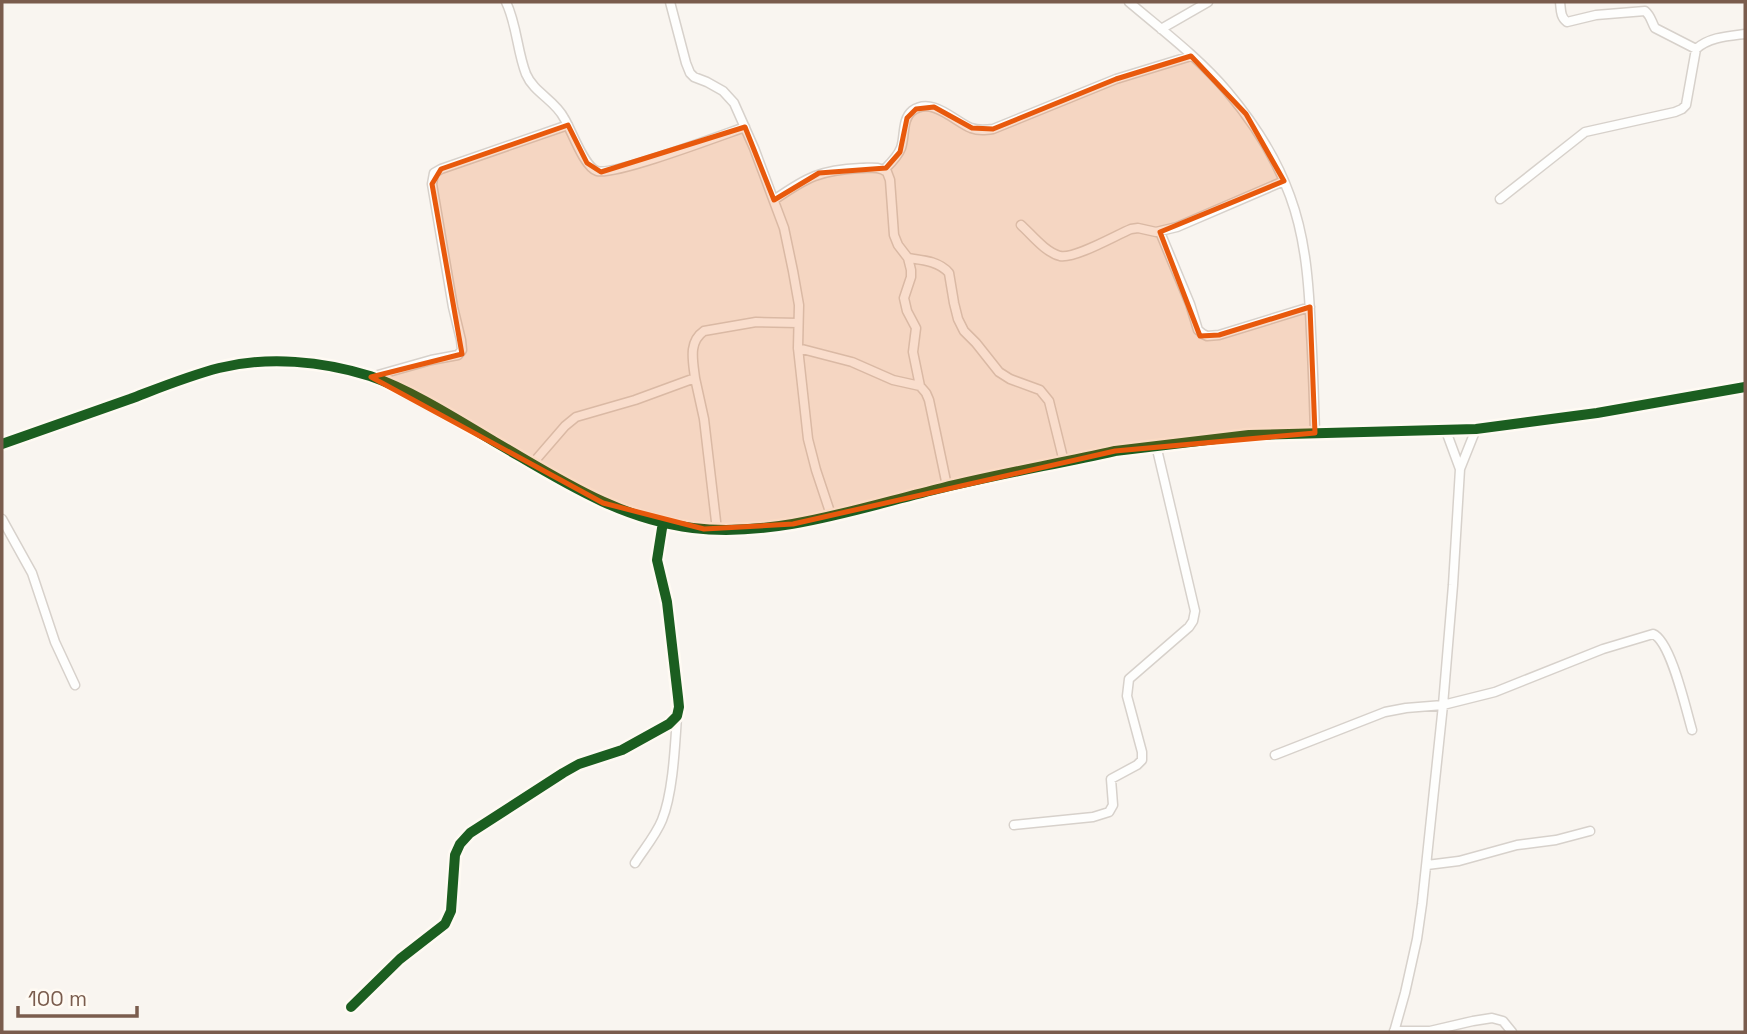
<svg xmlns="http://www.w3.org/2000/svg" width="1747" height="1034" viewBox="0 0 1747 1034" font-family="'Space Grotesk',sans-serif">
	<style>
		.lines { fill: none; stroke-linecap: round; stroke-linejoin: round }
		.minor-casing { stroke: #d7d1cb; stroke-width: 11 }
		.minor { stroke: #fefefd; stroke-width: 8 }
		.cycleway-casing { stroke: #fffaf3; stroke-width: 15 }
		.cycleway { stroke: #1b5e20; stroke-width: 10 }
		.marked { fill: #e8590c; fill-opacity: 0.2; stroke: #e8590c; stroke-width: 5; stroke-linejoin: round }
	</style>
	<rect width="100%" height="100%" fill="#f9f5f0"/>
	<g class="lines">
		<!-- minor casing -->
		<g class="minor-casing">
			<path id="minor" d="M506 2C517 25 517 51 526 74 534 93 555 100 564 118 572 131 584 167 597 171 614 176 722 135 745 127
				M670 2 686 63 690 73 694 77 707 82 723 91 734 103 754 148 784 228 793 271 799 305 798 348 808 439 816 470 831 515
				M1129 2C1162 30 1199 58 1227 91 1254 123 1276 157 1290 196 1306 239 1309 286 1311 332 1313 366 1314 399 1315 433
				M1560 2C1561 9 1560 17 1567 22L1596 15 1645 11C1651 16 1651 21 1655 28L1696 49
				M1161 29 1208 2
				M885 169C891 163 898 156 901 148 905 137 902 119 912 111 932 96 954 121 971 128 979 131 986 130 993 129L1116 79 1191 56
				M1500 199 1585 132 1675 112 1682 109 1686 105 1696 49C1709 37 1729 36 1745 34
				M774 200C807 177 820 170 861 168 871 168 879 166 887 172L890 180 894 235 898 245 908 258 911 270V277L904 298 907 311 916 328 913 352 920 386
				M1021 225C1032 235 1045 252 1060 256 1075 259 1116 235 1131 229L1138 228 1156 232 1177 227 1284 181
				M1160 232 1190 304 1198 330 1203 334 1207 336 1219 335 1310 307
				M908 258C922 260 939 261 949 273L954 303 958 319 964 331 976 343 999 372 1010 379 1040 390 1049 401 1064 462
				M798 348 852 362 893 380 920 386 926 393 929 400 947 486
				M371 377 431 360 458 355 462 350 461 340 453 307 432 184 434 173 441 169 568 125
				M695 378 704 419 717 530
				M1446 431 1460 469
				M2 444C44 429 87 414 130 399 159 388 188 376 219 368 268 356 322 361 370 376 411 390 458 420 495 442 559 479 618 519 693 528 776 538 862 507 942 488 999 474 1057 464 1115 451L1249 435 1476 429 1597 413 1745 387
				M533 463 565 426 576 417 635 400 695 378C693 361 688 342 704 331L756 322 798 323
				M2 519 32 573 55 642 75 685
				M1275 755 1385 712 1406 708 1443 705 1495 692 1603 649 1653 634C1671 641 1686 710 1692 730
				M1014 825 1093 817 1109 812 1113 805 1111 779 1137 765 1142 760V752L1127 696 1129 679 1189 627 1193 621 1195 611 1156 445
				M635 863C644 849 656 835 662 820 673 793 675 746 677 716
				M1427 865 1459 861 1517 845 1556 840 1590 831
				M351 1007 400 959 445 924 451 911 455 855 460 844 470 833 563 773 579 764 622 750 669 724 677 716 679 707 678 697 667 602 657 560 663 522
				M1394 1031H1430L1473 1021 1492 1018 1503 1021 1512 1032
				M1394 1032 1405 993 1417 939 1422 904 1443 705 1453 585 1460 469 1476 429"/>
		</g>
		<!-- minor -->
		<use href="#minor" class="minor"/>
		<!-- cycleway casing -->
		<g class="cycleway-casing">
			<path id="cycleway" d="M2 444C44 429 87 414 130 399 159 388 188 376 219 368 268 356 322 361 370 376 411 390 458 420 495 442 559 479 618 519 693 528 776 538 862 507 942 488 999 474 1057 464 1115 451L1249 435 1476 429 1597 413 1745 387
				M351 1007 400 959 445 924 451 911 455 855 460 844 470 833 563 773 579 764 622 750 669 724 677 716 679 707 678 697 667 602 657 560 663 522"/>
		</g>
		<!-- cycleway -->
		<use href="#cycleway" class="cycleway"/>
	</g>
	<!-- marked area -->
	<path class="marked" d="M1191 56 1246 114 1284 181 1160 232 1200 336 1219 335 1310 307 1315 433 1115 451 793 524 704 529 603 503 371 377 462 354 432 184 441 169 568 125 587 163 601 172 745 127 774 200 819 173 886 168 900 152 907 118 916 109 934 107 972 128 993 129 1116 79Z"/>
	<!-- border -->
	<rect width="1747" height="1034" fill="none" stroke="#7a5c4d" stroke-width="7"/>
	<!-- scale -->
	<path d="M18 1006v10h119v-10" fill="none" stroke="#7a5c4d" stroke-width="3.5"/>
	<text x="28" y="1006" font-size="21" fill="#7a5c4d" stroke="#fffaf3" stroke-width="5" paint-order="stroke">100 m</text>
</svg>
